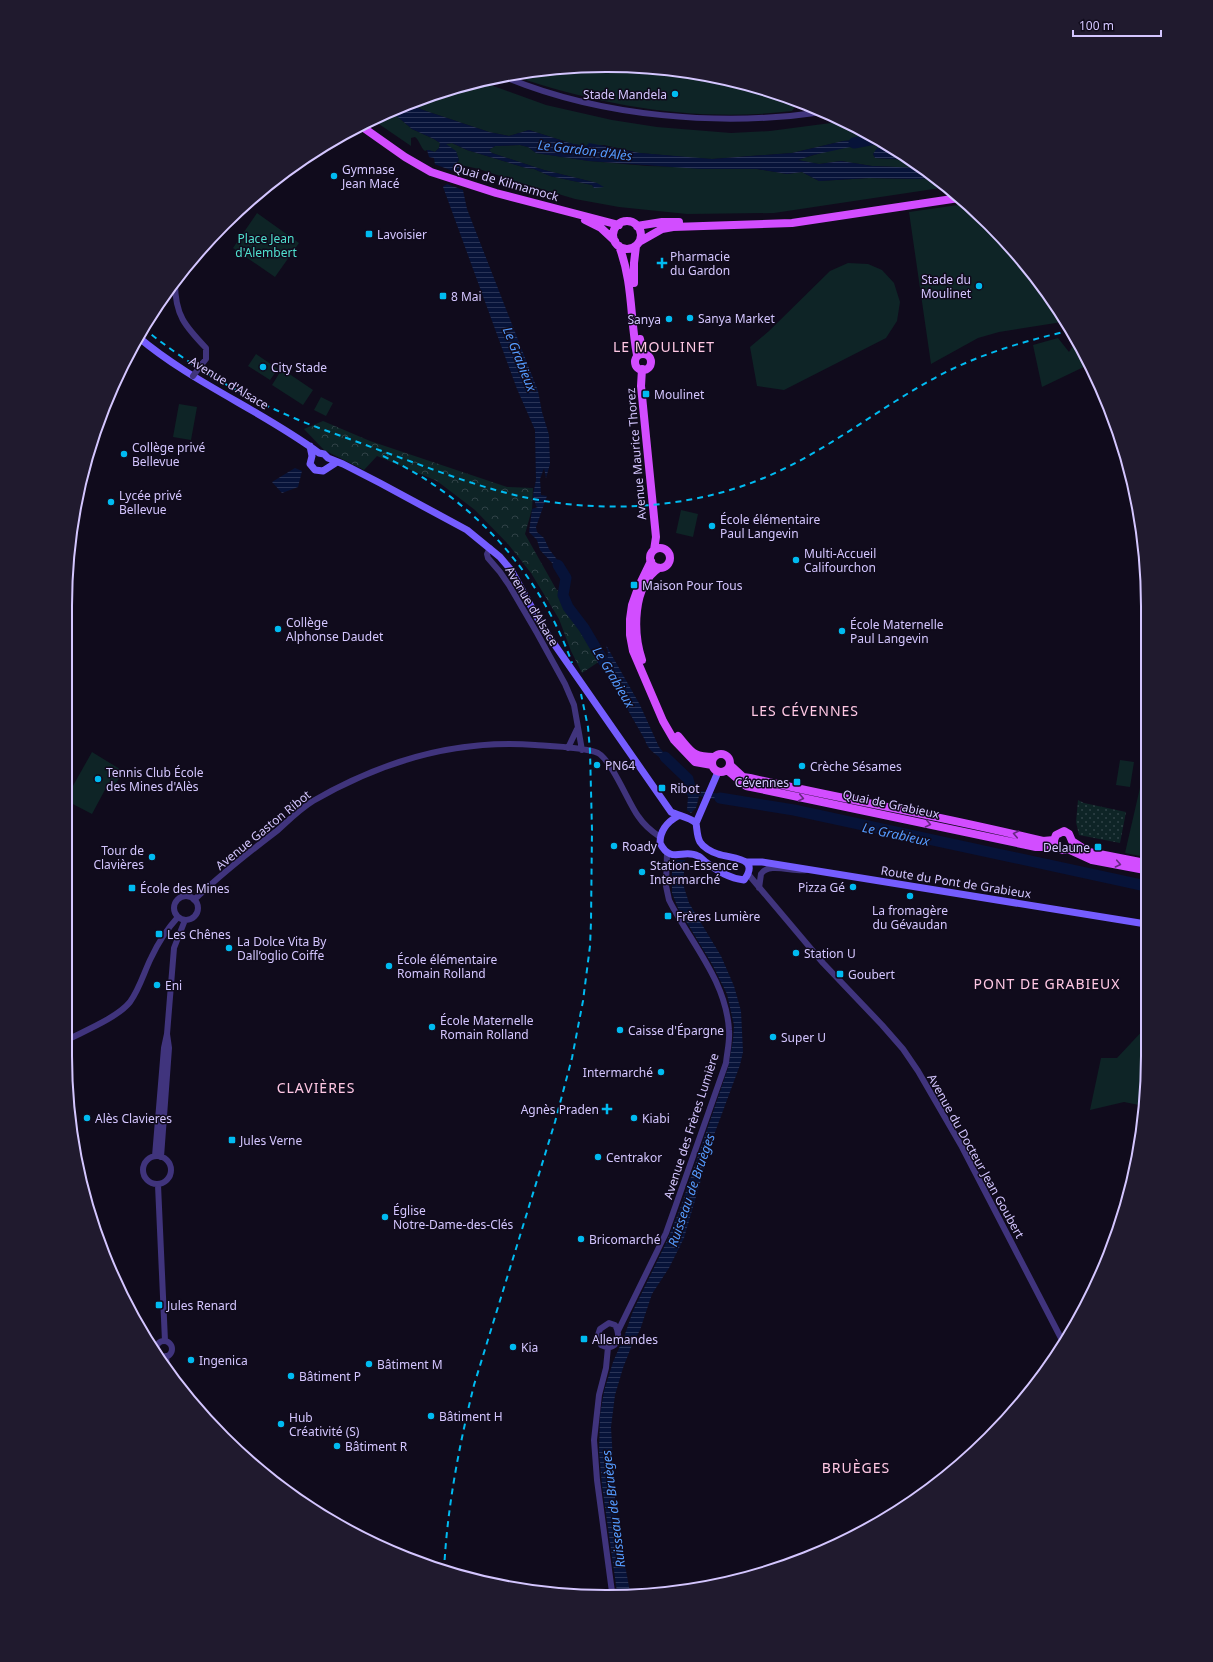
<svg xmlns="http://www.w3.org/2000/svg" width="1213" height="1662" viewBox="0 0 1213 1662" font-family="'Noto Sans',sans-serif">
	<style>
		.green { fill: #0e2426 }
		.forest { fill: url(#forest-crowns) }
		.garden { fill: url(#garden-dots) }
		.water { fill: url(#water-rules) }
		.pier { fill: #100b1c }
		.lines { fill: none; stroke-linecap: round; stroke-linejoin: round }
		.river { stroke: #071339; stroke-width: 11 }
		.tertiary { stroke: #40347d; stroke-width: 6 }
		.secondary { stroke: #755dff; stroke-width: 7 }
		.primary { stroke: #d24dff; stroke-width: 8 }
		.rail { stroke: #00bbf1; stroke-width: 2; stroke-dasharray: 6 5; stroke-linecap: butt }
		.tertiary-bridge { stroke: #40347d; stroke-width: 6 }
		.oneway { stroke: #672982 }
		.poi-dot { fill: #00bbf1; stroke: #100b1c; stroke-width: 1.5 }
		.labels { text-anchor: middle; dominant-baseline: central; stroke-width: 3; stroke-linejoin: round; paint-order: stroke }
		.poi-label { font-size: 12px; fill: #d4c6ff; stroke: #100b1c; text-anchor: start }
		.street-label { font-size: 12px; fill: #d4c6ff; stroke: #100b1c }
		.park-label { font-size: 12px; fill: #50e1cf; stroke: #100b1c }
		.water-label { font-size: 13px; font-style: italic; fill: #549bff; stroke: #100b1c }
		.quarter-label { font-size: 14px; letter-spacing: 1px; fill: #ffc8e4; stroke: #100b1c }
		.rim { fill: none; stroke: #d4c6ff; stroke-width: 2 }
	</style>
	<defs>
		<pattern id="forest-crowns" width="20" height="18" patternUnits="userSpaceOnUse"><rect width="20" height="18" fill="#0e2426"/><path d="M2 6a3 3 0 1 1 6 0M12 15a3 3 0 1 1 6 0" fill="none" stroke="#304247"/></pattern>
		<pattern id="garden-dots" width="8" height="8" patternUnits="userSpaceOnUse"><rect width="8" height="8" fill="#0e2426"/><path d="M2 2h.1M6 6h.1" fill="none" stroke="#304247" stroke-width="1.8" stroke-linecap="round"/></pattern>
		<pattern id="water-rules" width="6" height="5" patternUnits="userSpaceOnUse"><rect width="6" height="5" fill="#071339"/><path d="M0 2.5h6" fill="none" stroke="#2a3457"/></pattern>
	</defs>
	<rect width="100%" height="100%" fill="#100b1c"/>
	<!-- green -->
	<path class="green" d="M642 66 747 84 798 103 792 111C703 122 612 108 526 80L523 77 524 73 536 70Z
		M482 82 546 105 612 120 657 127 731 133 770 131 846 121 884 145 873 154 875 158 908 160 922 168 872 166 841 161 819 164 797 160 868 139 843 141 792 153 712 159 695 158 640 153 604 145 586 146 573 144 529 130 509 136 489 132 423 110 410 104 433 94Z
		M392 112 412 129 434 139 440 143 439 148 435 152 427 150 425 151C420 147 420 141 415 137L411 138V146L373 120Z
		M452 143 467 150 526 168 534 169 550 176 592 185 594 188 597 183 544 170 492 153 489 150 495 146 520 145 528 147 536 153 589 161 648 166 757 169 787 174 802 172 819 181 869 178 919 179 937 178 947 187 774 213 687 214 619 207 575 199 518 182 479 169 456 164 459 160 456 152 445 144Z
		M965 204 1014 250 1062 322 999 332 978 338 931 364 909 212Z
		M257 213 299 243 275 277 233 248Z
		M848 263 868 264 882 270 894 283 900 302 897 321 886 338 784 390 757 386 750 347 769 331 830 271Z
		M1058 338 1069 352 1075 342 1090 364 1042 387 1033 345Z
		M256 354 278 369 270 380 248 366Z
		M282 369 313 390 303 405 272 385Z
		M321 397 333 403 326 416 314 410Z
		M179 404 197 407 191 440 173 437Z
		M681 510 698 514 693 537 676 533Z
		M92 752 123 771 113 789 107 786 92 814 65 800Z
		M1120 760 1134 762 1130 787 1116 785Z
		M1145 766V857L1125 853Z
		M1146 1027 1147 1091 1144 1106 1124 1102 1090 1110 1101 1058H1117Z"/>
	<!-- forest -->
	<path class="forest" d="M323 421 370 441 507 487 533 488 532 509 525 534 556 589 563 595 581 633 600 661 582 673 571 651 559 619 531 573 508 544 475 510 437 481 377 456 364 470 324 450 304 429Z"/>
	<!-- garden -->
	<path class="garden" d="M1078 800 1084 803 1126 812 1120 843 1079 835 1076 822Z"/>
	<!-- water -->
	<path class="water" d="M410 104 423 110 489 132 509 136 529 130 573 144 586 146 589 143 640 153 712 159 792 153 843 141 869 139 855 146 813 155 798 160 819 164 841 161 872 166 922 168 937 178 919 179 869 178 819 181 802 172 787 174 757 169H700L589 161 536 153 528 147 520 145 495 146 489 150 492 153 544 170 597 183 604 187 594 188 592 185 550 176 534 169 526 168 467 150 452 143 446 144 456 151 459 160 456 164 463 166 461 181 467 209 538 391 542 412 549 435 550 464 546 478 544 468 540 479 541 495 547 496 536 527 537 532 544 538 549 549 565 570 566 578 540 550 537 540 529 532 532 509 538 507 536 506 533 495 536 480 535 430 517 389 435 165 434 158 429 157 427 150H429L435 152 439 148 440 143 434 139 412 129 392 112Z
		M884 145 908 160 875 158 873 154 877 148Z
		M295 468 302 471 298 487 282 493 272 482Z
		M606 645 640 705 659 747 675 766C664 761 647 751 645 740L600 661 596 649 604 657 607 658 608 653Z
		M688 780 692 783 694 790 720 794 734 800V803L699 796 696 808 691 813 687 810 688 796 683 790 684 784Z
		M677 860H685L683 884 689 903 721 956 734 986 741 1011 743 1052 740 1065 714 1135 684 1238 669 1268 652 1294 640 1330 632 1345 623 1368 615 1395 611 1427 616 1515 619 1522 618 1528 630 1592H617L602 1485 599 1450 600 1415 604 1391 613 1362 624 1337 633 1311 667 1241 680 1209 728 1068 733 1040 734 1025 727 994 712 964 678 908 672 893V865Z"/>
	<!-- pier -->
	<path class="pier" d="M434 164 464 175 463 190 447 184 442 187Z"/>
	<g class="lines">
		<!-- river -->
		<path class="river" d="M854 143 875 139
			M558 565 566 578 563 595 568 607 584 628 604 662
			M665 757 688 779 691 791H694
			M720 798 794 810 1146 886"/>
		<!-- tertiary -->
		<path class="tertiary" d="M505 77C601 117 721 127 823 112
			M175 283C175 315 185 326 206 348V359L202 364
			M490 548 487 554 488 558 500 572 509 585 537 633 565 684 574 705 582 750
			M568 748 577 729
			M748 874 823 963 882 1025 903 1049 918 1071 962 1147 1063 1342
			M759 888 761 874C768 862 793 872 806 870
			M174 908a12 12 0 1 1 24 0a12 12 0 1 1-24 0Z
			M194 900C220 875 249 852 278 830 289 820 300 809 313 801 382 761 455 739 535 745 550 746 585 747 598 753 612 761 628 802 638 816 644 825 651 831 660 837
			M65 1041C84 1031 117 1018 130 1002 140 988 144 972 151 958 158 943 167 929 178 917
			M143 1170a14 14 0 1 1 28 0a14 14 0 1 1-28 0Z
			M155 1156 164 1048 167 1034 174 948 185 920
			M161 1157 169 1048 167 1034
			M158 1185 165 1341
			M609 1323 615 1325C622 1336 617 1353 601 1345L598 1335 600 1329Z
			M618 1331 666 1233 726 1063C727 1052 730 1041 729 1030 726 980 690 942 669 900L666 886 667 853
			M156 1349a8 8 0 1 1 16 0a8 8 0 1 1-16 0Z
			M608 1347 606 1368 599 1395 594 1440 597 1480 612 1592
			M166 1356 167 1368"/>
		<!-- secondary -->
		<path class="secondary" d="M137 336C192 383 261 410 319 453L324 454 328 458 343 464 380 483 467 530 500 557 511 570 543 628 671 812C679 816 689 817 696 823 697 829 697 837 700 842 703 847 711 852 718 854 732 859 761 857 744 880 729 878 719 872 707 863 704 861 701 857 698 856 683 848 671 865 660 843 660 830 667 822 678 816
			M310 446 312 456 310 464 315 470 323 471 337 462
			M696 823 718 772
			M747 862H762L1146 924"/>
		<!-- primary -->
		<path class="primary" d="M361 126 405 157 431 172 496 193 619 225
			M585 220 601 228 615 241
			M613 235a14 14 0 1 1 28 0a14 14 0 1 1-28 0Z
			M637 226 662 222H679
			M639 242 662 229 673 227 792 223 959 198
			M619 246C633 282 630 319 637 355
			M634 283V263L636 246
			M640 339 643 354
			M635 362a8 8 0 1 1 16 0a8 8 0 1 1-16 0Z
			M642 369 641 386 656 537 654 550
			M650 558a10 10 0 1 1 20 0a10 10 0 1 1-20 0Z
			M651 561 638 588 632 605 630 619V635L633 651 663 721 674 740 695 762 712 765
			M642 660C633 633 632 586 659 568
			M678 736C692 752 692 757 714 757
			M712 763a9 9 0 1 1 18 0a9 9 0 1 1-18 0Z
			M730 765 743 777 750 778C847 800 946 817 1043 841L1054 840
			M727 770 746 786 1036 847H1056L1062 850 1068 849 1092 860 1145 870
			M1055 845 1054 840 1056 835 1064 831 1069 834 1072 841 1089 852 1145 863"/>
		<!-- rail -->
		<path class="rail" d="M143 328C189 365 240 395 294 418 322 430 351 439 379 450 427 467 474 486 523 497 602 514 691 509 766 477 825 452 875 411 931 380 974 356 1020 342 1068 331
			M383 456C471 497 539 571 572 663
			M444 1571C447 1508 459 1446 474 1385L555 1122 572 1058 583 1001 590 946 591 922 592 830 590 751 588 727 581 694"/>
		<!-- tertiary-bridge -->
		<path class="tertiary-bridge" d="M193 376 202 364"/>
	</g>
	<!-- one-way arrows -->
	<defs><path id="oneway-chevron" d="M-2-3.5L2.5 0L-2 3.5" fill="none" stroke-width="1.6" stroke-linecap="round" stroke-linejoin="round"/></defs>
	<g class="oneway">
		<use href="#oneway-chevron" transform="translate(801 798) rotate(12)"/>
		<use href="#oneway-chevron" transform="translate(928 824) rotate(12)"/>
		<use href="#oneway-chevron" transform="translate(1016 834) rotate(-168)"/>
		<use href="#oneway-chevron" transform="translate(1118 864) rotate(12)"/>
	</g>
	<!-- markers -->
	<g class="poi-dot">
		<circle cx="675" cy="94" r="4"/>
		<circle cx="334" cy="176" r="4"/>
		<rect x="365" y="230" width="8" height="8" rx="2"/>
		<path d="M660 257h4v4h4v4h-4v4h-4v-4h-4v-4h4z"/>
		<circle cx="979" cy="286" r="4"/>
		<rect x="439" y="292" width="8" height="8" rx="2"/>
		<circle cx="690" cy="318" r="4"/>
		<circle cx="669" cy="319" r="4"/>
		<circle cx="263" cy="367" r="4"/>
		<rect x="642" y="390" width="8" height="8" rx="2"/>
		<circle cx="124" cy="454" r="4"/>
		<circle cx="111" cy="502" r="4"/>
		<circle cx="712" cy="526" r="4"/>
		<circle cx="796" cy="560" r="4"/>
		<rect x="630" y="581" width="8" height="8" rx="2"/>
		<circle cx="278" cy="629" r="4"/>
		<circle cx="842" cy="631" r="4"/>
		<circle cx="597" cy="765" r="4"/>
		<circle cx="802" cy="766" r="4"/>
		<circle cx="98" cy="779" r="4"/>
		<rect x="793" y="778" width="8" height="8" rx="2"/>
		<rect x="658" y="784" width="8" height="8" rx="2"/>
		<circle cx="614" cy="846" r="4"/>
		<rect x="1094" y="843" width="8" height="8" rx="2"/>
		<circle cx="152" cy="857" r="4"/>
		<circle cx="642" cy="872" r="4"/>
		<circle cx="853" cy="887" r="4"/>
		<rect x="128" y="884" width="8" height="8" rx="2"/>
		<circle cx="910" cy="896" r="4"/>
		<rect x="664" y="912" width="8" height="8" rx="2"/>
		<rect x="155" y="930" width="8" height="8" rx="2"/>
		<circle cx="229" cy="948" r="4"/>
		<circle cx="796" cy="953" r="4"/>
		<circle cx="389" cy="966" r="4"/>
		<rect x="836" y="970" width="8" height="8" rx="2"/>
		<circle cx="157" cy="985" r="4"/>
		<circle cx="432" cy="1027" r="4"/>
		<circle cx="620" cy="1030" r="4"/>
		<circle cx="773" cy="1037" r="4"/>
		<circle cx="661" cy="1072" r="4"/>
		<path d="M605 1103h4v4h4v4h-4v4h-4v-4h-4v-4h4z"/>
		<circle cx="87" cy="1118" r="4"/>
		<circle cx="634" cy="1118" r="4"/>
		<rect x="228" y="1136" width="8" height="8" rx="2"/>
		<circle cx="598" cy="1157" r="4"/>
		<circle cx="385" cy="1217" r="4"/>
		<circle cx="581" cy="1239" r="4"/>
		<rect x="155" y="1301" width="8" height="8" rx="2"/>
		<rect x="580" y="1335" width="8" height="8" rx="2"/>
		<circle cx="513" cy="1347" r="4"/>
		<circle cx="191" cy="1360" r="4"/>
		<circle cx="369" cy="1364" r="4"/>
		<circle cx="291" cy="1376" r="4"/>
		<circle cx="431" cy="1416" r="4"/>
		<circle cx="281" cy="1424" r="4"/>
		<circle cx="337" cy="1446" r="4"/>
	</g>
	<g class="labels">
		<!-- poi labels -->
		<g class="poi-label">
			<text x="667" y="94" text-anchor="end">Stade Mandela</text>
			<text x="342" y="169">Gymnase<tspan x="342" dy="14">Jean Macé</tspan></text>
			<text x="377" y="234">Lavoisier</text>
			<text x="670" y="256">Pharmacie<tspan x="670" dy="14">du Gardon</tspan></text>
			<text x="971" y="279" text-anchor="end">Stade du<tspan x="971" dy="14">Moulinet</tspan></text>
			<text x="451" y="296">8 Mai</text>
			<text x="698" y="318">Sanya Market</text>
			<text x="661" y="319" text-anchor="end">Sanya</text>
			<text x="271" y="367">City Stade</text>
			<text x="654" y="394">Moulinet</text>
			<text x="132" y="447">Collège privé<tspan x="132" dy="14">Bellevue</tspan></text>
			<text x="119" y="495">Lycée privé<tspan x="119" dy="14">Bellevue</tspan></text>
			<text x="720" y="519">École élémentaire<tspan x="720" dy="14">Paul Langevin</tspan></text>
			<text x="804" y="553">Multi-Accueil<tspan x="804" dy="14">Califourchon</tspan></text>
			<text x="642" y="585">Maison Pour Tous</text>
			<text x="286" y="622">Collège<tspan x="286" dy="14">Alphonse Daudet</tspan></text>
			<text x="850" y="624">École Maternelle<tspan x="850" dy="14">Paul Langevin</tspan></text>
			<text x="605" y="765">PN64</text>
			<text x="810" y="766">Crèche Sésames</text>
			<text x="106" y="772">Tennis Club École<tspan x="106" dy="14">des Mines d'Alès</tspan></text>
			<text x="789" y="782" text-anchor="end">Cévennes</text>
			<text x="670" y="788">Ribot</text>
			<text x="622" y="846">Roady</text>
			<text x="1090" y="847" text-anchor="end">Delaune</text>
			<text x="144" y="850" text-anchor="end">Tour de<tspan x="144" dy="14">Clavières</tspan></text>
			<text x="650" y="865">Station-Essence<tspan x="650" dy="14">Intermarché</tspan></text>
			<text x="845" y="887" text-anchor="end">Pizza Gé</text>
			<text x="140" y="888">École des Mines</text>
			<text x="910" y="910" text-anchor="middle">La fromagère<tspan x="910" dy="14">du Gévaudan</tspan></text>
			<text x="676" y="916">Frères Lumière</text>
			<text x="167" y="934">Les Chênes</text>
			<text x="237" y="941">La Dolce Vita By<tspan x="237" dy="14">Dall’oglio Coiffe</tspan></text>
			<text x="804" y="953">Station U</text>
			<text x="397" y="959">École élémentaire<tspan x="397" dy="14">Romain Rolland</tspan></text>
			<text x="848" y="974">Goubert</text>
			<text x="165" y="985">Eni</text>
			<text x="440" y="1020">École Maternelle<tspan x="440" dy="14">Romain Rolland</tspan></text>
			<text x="628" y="1030">Caisse d'Épargne</text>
			<text x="781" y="1037">Super U</text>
			<text x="653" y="1072" text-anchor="end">Intermarché</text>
			<text x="599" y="1109" text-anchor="end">Agnès Praden</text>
			<text x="95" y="1118">Alès Clavieres</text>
			<text x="642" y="1118">Kiabi</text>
			<text x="240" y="1140">Jules Verne</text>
			<text x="606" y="1157">Centrakor</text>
			<text x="393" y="1210">Église<tspan x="393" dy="14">Notre-Dame-des-Clés</tspan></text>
			<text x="589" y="1239">Bricomarché</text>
			<text x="167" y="1305">Jules Renard</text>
			<text x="592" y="1339">Allemandes</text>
			<text x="521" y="1347">Kia</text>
			<text x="199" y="1360">Ingenica</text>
			<text x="377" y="1364">Bâtiment M</text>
			<text x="299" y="1376">Bâtiment P</text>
			<text x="439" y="1416">Bâtiment H</text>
			<text x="289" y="1417">Hub<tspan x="289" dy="14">Créativité (S)</tspan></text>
			<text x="345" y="1446">Bâtiment R</text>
		</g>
		<!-- street labels -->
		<g class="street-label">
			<text transform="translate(506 182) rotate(16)">Quai de Kilmamock</text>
			<text transform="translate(229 383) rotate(31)">Avenue d'Alsace</text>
			<text transform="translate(636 454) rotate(-95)">Avenue Maurice Thorez</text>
			<text transform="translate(532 606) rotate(59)">Avenue d'Alsace</text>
			<text transform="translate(891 804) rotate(12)">Quai de Grabieux</text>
			<text transform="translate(263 830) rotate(-39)">Avenue Gaston Ribot</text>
			<text transform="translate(956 882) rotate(9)">Route du Pont de Grabieux</text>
			<text transform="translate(691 1126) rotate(-72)">Avenue des Frères Lumière</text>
			<text transform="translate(976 1156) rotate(61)">Avenue du Docteur Jean Goubert</text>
		</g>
		<!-- park labels -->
		<g class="park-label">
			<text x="266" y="238">Place Jean<tspan x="266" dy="14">d'Alembert</tspan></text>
		</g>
		<!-- water labels -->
		<g class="water-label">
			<text transform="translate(585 150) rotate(7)">Le Gardon d'Alès</text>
			<text transform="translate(520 359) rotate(68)">Le Grabieux</text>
			<text transform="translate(614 677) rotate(59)">Le Grabieux</text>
			<text transform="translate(896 834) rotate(12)">Le Grabieux</text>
			<text transform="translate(691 1190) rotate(-71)">Ruisseau de Bruèges</text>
			<text transform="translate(613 1509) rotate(-97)">Ruisseau de Bruèges</text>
		</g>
		<!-- quarter labels -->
		<g class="quarter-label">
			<text x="664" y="346">LE MOULINET</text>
			<text x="805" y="710">LES CÉVENNES</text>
			<text x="1047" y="983">PONT DE GRABIEUX</text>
			<text x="316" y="1087">CLAVIÈRES</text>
			<text x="856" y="1467">BRUÈGES</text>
		</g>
	</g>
	<!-- crop -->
	<path d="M0 0H1213V1662H0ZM606 72H607A534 534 0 0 1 1141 606V1056A534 534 0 0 1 607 1590H606A534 534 0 0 1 72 1056V606A534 534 0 0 1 606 72Z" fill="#201a2e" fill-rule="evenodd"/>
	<path class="rim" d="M606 72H607A534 534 0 0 1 1141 606V1056A534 534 0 0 1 607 1590H606A534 534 0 0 1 72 1056V606A534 534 0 0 1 606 72Z"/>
	<!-- scale -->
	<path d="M1073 30v6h88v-6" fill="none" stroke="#d4c6ff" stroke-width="2"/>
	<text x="1079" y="30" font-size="12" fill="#d4c6ff" stroke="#100b1c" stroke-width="3" paint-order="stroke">100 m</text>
</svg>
